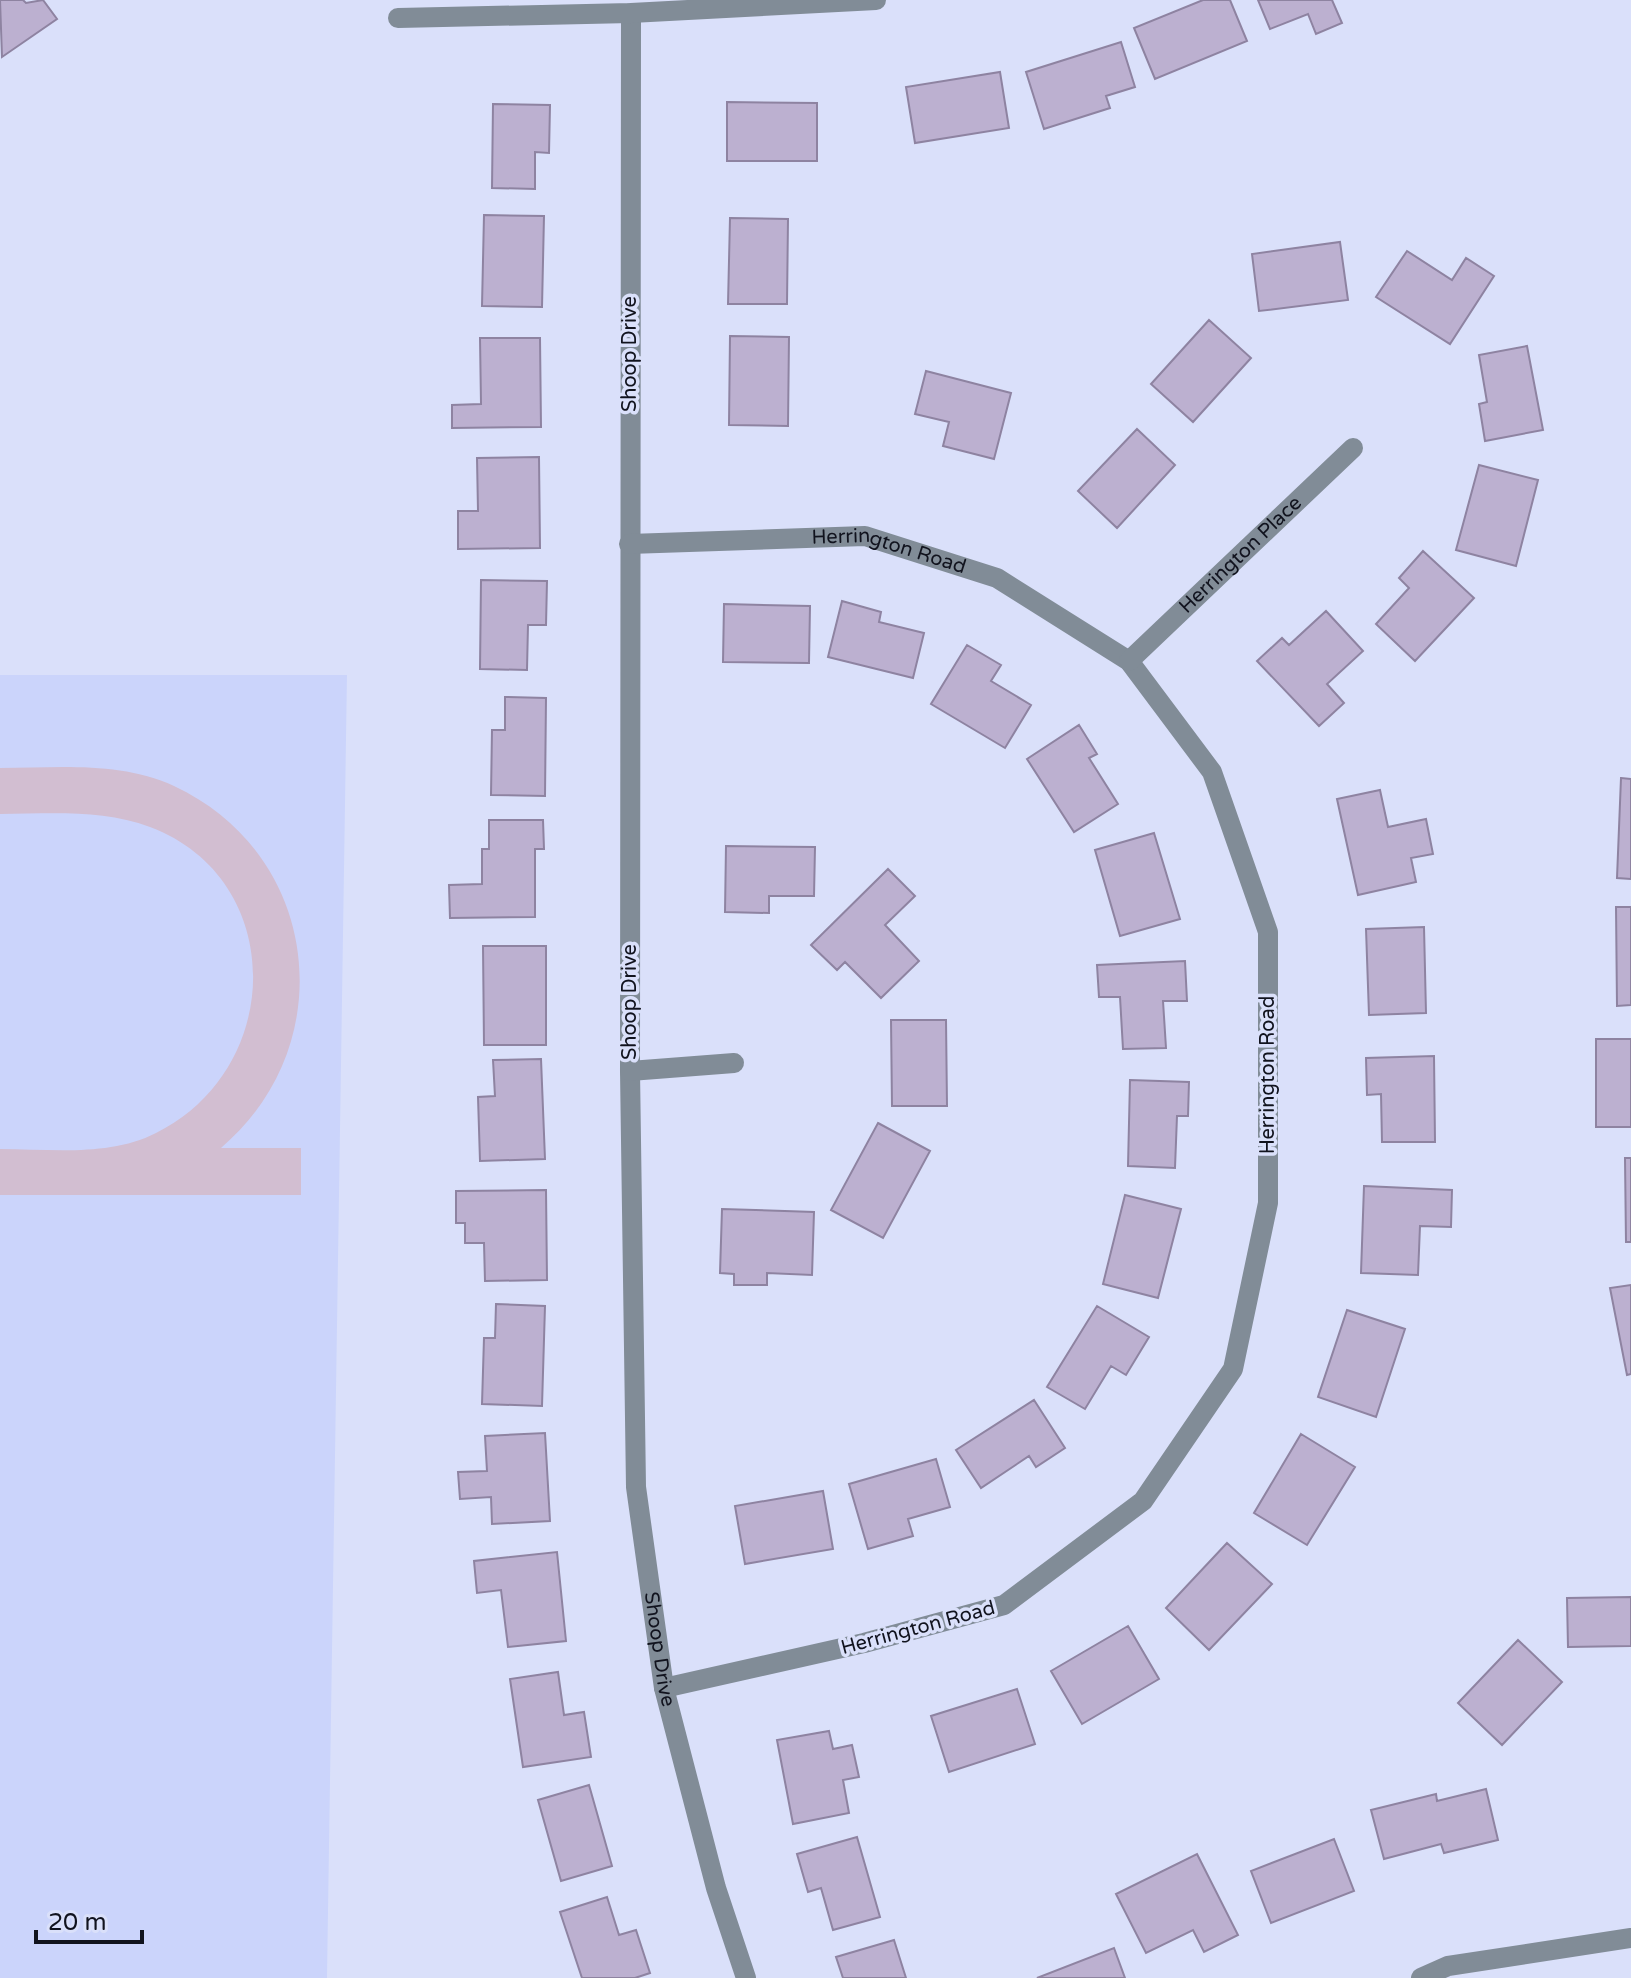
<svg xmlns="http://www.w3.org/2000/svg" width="1631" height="1978" viewBox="0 0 1631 1978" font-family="'Varela Round',sans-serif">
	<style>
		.built { fill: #cbd4fb }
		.green { fill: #d2bed1 }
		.building { fill: #bcb0d0; stroke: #8e83a1; stroke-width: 2 }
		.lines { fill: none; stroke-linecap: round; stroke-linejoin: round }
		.minor { stroke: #818c97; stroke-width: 20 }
		.labels { text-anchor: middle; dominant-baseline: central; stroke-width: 7; stroke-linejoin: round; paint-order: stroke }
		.street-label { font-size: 20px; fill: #11131e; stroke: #dae0fa }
	</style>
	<rect width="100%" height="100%" fill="#dae0fa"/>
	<!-- built -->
	<path class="built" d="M0 675H347L327 1978H0Z"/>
	<!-- green -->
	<path class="green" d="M0 768C57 768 120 761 174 786 320 854 343 1044 221 1148H301V1195H0V1149C50 1149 109 1157 156 1133 285 1069 288 879 150 827 102 809 50 814 0 814Z"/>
	<!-- building -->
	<path class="building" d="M0 0H23L26 3 43 0 57 19 2 57Z
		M1203 0H1230L1247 41 1155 79 1134 28Z
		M1258 0H1332L1342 23 1316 34 1308 14 1270 29Z
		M1121 42 1135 87 1106 96 1110 108 1044 129 1026 72Z
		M1000 72 1009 128 915 143 906 87Z
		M727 102 817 103V161H727Z
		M493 104 550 105 549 153 535 152V189L492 188Z
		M484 215 544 216 542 307 482 306Z
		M730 218 788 219 787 304H728Z
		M1340 242 1348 300 1259 311 1252 254Z
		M1407 251 1452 280 1466 258 1494 276 1450 344 1376 297Z
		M1209 320 1251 358 1193 422 1151 384Z
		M730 336 789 337 788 426 729 425Z
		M480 338H540L541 427 452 428V405L481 404Z
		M1527 346 1543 430 1485 441 1479 404 1487 402 1479 355Z
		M926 371 1011 393 994 459 943 446 949 422 915 414Z
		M1137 429 1175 465 1117 528 1078 491Z
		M539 457 540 548 458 549V511H478L477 458Z
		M1479 465 1538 480 1516 566 1456 550Z
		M1423 551 1474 598 1415 661 1376 624 1409 588 1399 578Z
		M481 580 547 581 546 625H528L527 670 480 669Z
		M842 601 881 612 879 622 924 633 913 678 828 657Z
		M724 604 810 606 809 663 723 662Z
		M1326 611 1363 651 1327 684 1344 703 1319 726 1257 661 1282 638 1289 645Z
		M967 645 1001 665 991 681 1031 705 1005 748 931 704Z
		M505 697 546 698 545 796 491 795 492 730H505Z
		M1079 725 1097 754 1089 758 1118 804 1074 832 1027 759Z
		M1621 778 1631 779V879L1617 878Z
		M1380 790 1388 827 1426 819 1433 854 1411 858 1416 882 1358 895 1337 799Z
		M489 820H543L544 849H535V917L450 918 449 885 482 884V849H489Z
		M1154 833 1180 919 1120 936 1095 850Z
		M726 846 815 847 814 896H769V913L725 912Z
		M888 869 915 896 885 925 919 961 881 998 845 962 837 970 811 945Z
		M1616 907H1631V1005L1617 1006Z
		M1424 927 1426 1013 1369 1015 1366 929Z
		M483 946H546V1045H484Z
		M1185 961 1187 1001H1163L1166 1048 1123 1049 1120 997H1099L1097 965Z
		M891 1020H946L947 1106H892Z
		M1596 1039H1631V1127H1596Z
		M1434 1056 1435 1142H1382L1381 1094 1367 1095 1366 1058Z
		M541 1059 545 1159 480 1161 478 1097 495 1096 493 1060Z
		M1130 1080 1189 1082 1188 1116H1177L1175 1168 1128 1166Z
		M878 1123 930 1151 883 1238 831 1210Z
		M1625 1158H1631V1242H1626Z
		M1364 1186 1452 1190 1451 1227 1420 1226 1418 1275 1361 1273Z
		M546 1190 547 1280 485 1281 484 1243H465V1223H456V1191Z
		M1125 1195 1181 1209 1158 1298 1103 1284Z
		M722 1209 814 1212 812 1275 767 1273V1285H734V1274L720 1273Z
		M1631 1285V1374L1627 1375 1610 1288Z
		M496 1304 545 1306 542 1406 482 1404 484 1338H495Z
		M1097 1306 1149 1337 1126 1375 1111 1366 1085 1409 1047 1387Z
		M1347 1310 1405 1329 1376 1417 1318 1397Z
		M1034 1400 1065 1448 1036 1467 1029 1456 981 1488 956 1450Z
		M545 1433 550 1521 492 1524 491 1497 460 1499 458 1472 487 1471 485 1436Z
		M1301 1434 1355 1467 1307 1545 1254 1513Z
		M936 1459 950 1507 908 1519 913 1536 868 1549 849 1484Z
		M823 1491 833 1549 745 1564 735 1506Z
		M1227 1543 1272 1584 1209 1650 1166 1608Z
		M557 1552 566 1641 508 1647 501 1590 477 1593 474 1561Z
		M1631 1597V1646L1568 1647 1567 1598Z
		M1128 1626 1159 1679 1082 1724 1051 1671Z
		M1518 1640 1562 1682 1502 1745 1458 1703Z
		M558 1672 564 1715 584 1712 591 1757 523 1767 510 1679Z
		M1017 1689 1035 1744 949 1772 931 1716Z
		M829 1731 833 1749 852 1745 859 1777 843 1780 849 1813 793 1824 777 1740Z
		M589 1785 612 1866 561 1881 538 1800Z
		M1486 1789 1498 1840 1444 1853 1441 1844 1384 1859 1371 1810 1436 1794 1437 1801Z
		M857 1837 880 1917 833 1930 821 1888 808 1892 797 1854Z
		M1334 1839 1354 1891 1271 1923 1251 1871Z
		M1197 1854 1238 1935 1204 1952 1193 1930 1146 1953 1116 1894Z
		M607 1897 619 1935 636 1930 650 1973 635 1978H582L560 1912Z
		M894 1940 906 1978H843L836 1957Z
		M1114 1948 1125 1978H1037Z"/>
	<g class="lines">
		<!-- minor -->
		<g class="minor">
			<path id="s1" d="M631 13 630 1071 636 1487 664 1688 716 1888 746 1978"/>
			<path d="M398 18 631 13 876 0"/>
			<path id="s2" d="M629 544 865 536 997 578 1129 661 1212 772 1268 932V1203L1233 1369 1143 1501 1004 1605 864 1643 664 1688"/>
			<path id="s3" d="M1129 661 1353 448"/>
			<path d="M630 1071 734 1063"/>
			<path d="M1421 1978 1448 1966 1631 1938"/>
		</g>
	</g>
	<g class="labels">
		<!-- street labels -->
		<g class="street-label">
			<text transform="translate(630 354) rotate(-90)">Shoop Drive</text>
			<text stroke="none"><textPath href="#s2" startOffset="262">Herrington Road</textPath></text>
			<text stroke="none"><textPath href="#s3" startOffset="154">Herrington Place</textPath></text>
			<text transform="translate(630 1002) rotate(-90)">Shoop Drive</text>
			<text transform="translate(1268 1075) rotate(-90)">Herrington Road</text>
			<text transform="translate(918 1628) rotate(-15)">Herrington Road</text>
			<text stroke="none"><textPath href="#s1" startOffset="1638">Shoop Drive</textPath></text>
		</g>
	</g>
	<!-- scale -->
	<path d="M36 1930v12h106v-12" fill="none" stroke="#11131e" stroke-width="4"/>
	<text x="48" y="1930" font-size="24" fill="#11131e" stroke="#dae0fa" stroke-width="6" paint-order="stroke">20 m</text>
</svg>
